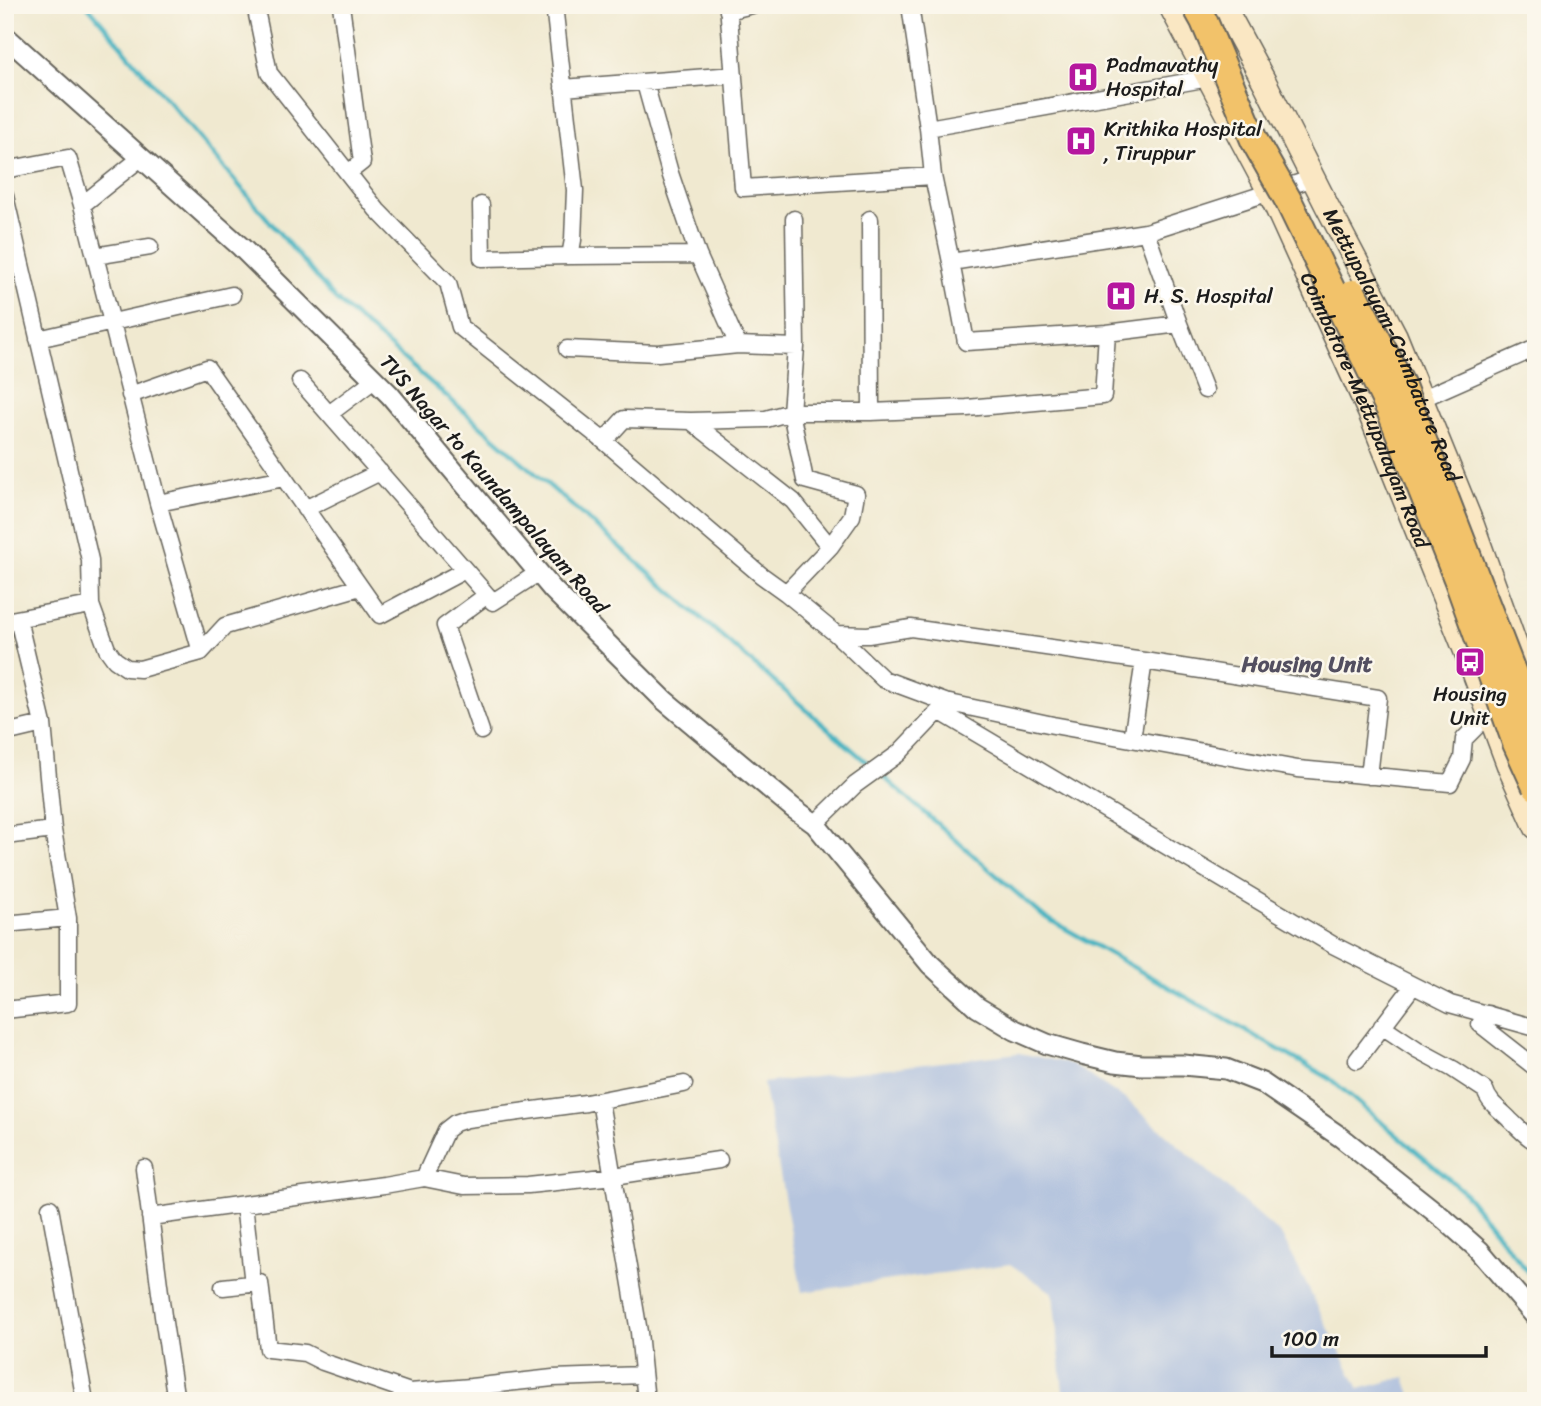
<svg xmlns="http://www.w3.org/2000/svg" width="1541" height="1406" viewBox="0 0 1541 1406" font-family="Sriracha,sans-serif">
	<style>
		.industrial { fill: #b6c5de }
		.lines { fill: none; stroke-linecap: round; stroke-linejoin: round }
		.stream { stroke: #45b3c1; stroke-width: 4.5 }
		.minor-casing { stroke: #66645b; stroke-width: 19 }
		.tertiary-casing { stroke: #66645b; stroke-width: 23 }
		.secondary-casing { stroke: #66645b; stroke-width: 26 }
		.minor { stroke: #fff; stroke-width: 16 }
		.tertiary { stroke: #fff; stroke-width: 19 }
		.secondary { stroke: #fae7c3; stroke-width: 23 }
		.trunk-bridge-casing { stroke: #66645b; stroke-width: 30; stroke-linecap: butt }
		.trunk-bridge { stroke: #f2c26a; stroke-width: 26 }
		.labels { text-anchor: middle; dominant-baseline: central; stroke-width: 5; stroke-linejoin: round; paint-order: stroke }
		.poi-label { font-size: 21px; fill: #1c1c1c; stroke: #fbf7ec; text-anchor: start }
		.street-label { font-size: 21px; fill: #1c1c1c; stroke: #fbf7ec }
		.neighbourhood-label { font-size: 23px; font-weight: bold; fill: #534f60; stroke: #fbf7ec }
	</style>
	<rect width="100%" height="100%" fill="#fbf7ec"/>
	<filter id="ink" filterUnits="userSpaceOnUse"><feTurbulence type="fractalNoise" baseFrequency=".0143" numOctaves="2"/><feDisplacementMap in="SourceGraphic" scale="14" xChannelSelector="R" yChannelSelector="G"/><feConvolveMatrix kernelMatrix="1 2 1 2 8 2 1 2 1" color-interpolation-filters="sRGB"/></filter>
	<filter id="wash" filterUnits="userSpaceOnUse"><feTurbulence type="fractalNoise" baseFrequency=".00686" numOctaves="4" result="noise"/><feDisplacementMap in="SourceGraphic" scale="28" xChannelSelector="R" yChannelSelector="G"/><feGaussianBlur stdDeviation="1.57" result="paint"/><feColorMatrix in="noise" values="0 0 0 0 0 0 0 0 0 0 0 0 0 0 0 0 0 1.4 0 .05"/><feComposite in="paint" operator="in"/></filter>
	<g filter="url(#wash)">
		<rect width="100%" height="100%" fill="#f0e9d0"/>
		<!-- industrial -->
		<path class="industrial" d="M1019 1053 1072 1064 1128 1101 1282 1236 1359 1389 1405 1377 1413 1401H1064L1053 1293 1010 1264 802 1292 763 1083Z"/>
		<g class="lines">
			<!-- stream -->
			<path class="stream" d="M87 5 335 299 1043 916 1329 1078 1463 1191 1536 1282"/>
		</g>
	</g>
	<g filter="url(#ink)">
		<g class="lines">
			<!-- minor casing -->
			<g class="minor-casing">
				<path id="minor" d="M255 5 269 73 377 210 448 283 460 327 604 441 624 419 691 421 793 501 830 547 786 593 836 634 883 679 945 702 1053 725 1298 769 1450 783 1462 759 1464 739 1489 714
					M341 5 362 162 348 173
					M554 5 575 190 573 240 570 256
					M728 5 743 188 933 176
					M910 5 928 128 933 176 951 262
					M728 11 752 5
					M645 83 670 173 698 255 738 345 796 347 791 412 805 480 856 494 852 516 830 547
					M563 88 734 75
					M928 128 1209 78
					M5 170 68 158 82 205 158 503 201 652
					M5 196 90 560 91 605 5 621
					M82 205 142 157
					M481 205 482 258 570 256 698 255
					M794 219 796 347
					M870 219 871 412
					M95 256 150 247
					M1179 324 1205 390
					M1107 333 966 342 951 262 1146 232 1314 178
					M38 339 232 295
					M567 349 658 353 738 345
					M300 381 493 602 538 573
					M130 395 207 368 380 615 465 570
					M1421 399 1536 348
					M329 414 374 380
					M691 421 766 419 791 412H871L967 408 1103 396 1107 333 1179 324 1146 232
					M604 441 761 575 786 593
					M158 503 284 478
					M305 509 380 472
					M91 605 107 649 115 660 127 668 140 669 201 652 225 626 360 587
					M836 634 868 635 911 628 1144 661 1132 739
					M1144 661 1378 698 1369 776
					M945 702 939 711 1333 945 1450 1004 1536 1028
					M481 731 445 626 487 595
					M5 733 43 724
					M815 824 855 785 898 754 939 711
					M5 836 53 830
					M5 924 68 918
					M5 1010 68 1003V918L53 830 43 724 18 619
					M1488 1014 1480 1024 1536 1068
					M1382 1026 1418 1050 1453 1069 1485 1090C1489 1104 1501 1110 1510 1120 1519 1128 1525 1136 1536 1142
					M1357 1060 1413 986
					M600 1101 639 1332 646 1401
					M144 1168 163 1316 176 1401
					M424 1178 446 1130 455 1123 467 1119 586 1103 684 1084
					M244 1204 253 1284
					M50 1208 85 1401
					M150 1217 384 1185 424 1178 464 1186 528 1185 614 1176 719 1160
					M223 1287 260 1283 268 1349 305 1353 323 1362 410 1392 471 1387 472 1401
					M471 1387 553 1378 643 1375"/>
			</g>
			<!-- tertiary casing -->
			<g class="tertiary-casing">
				<path id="tertiary" d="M5 36 241 247 390 395 553 590 664 700 793 808 815 824 930 964 977 1007 1015 1030 1047 1044 1082 1054 1115 1062 1142 1065H1183L1226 1069 1262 1083 1342 1138 1444 1219 1479 1250 1536 1317"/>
			</g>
			<!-- secondary casing -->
			<g class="secondary-casing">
				<g id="secondary">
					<path id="s1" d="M1170 5 1270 193 1369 411 1470 662 1510 769 1536 827"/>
					<path id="s2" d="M1223 5 1265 83 1327 206 1395 335 1472 524 1519 655"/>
				</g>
			</g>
			<!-- minor -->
			<use href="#minor" class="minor"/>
			<!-- tertiary -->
			<use href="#tertiary" class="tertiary"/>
			<!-- secondary -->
			<use href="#secondary" class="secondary"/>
			<!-- trunk-bridge casing -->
			<g class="trunk-bridge-casing">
				<path id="trunk-bridge" d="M1195 5 1204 21 1254 140 1288 200 1390 410 1458 581 1516 743 1536 787
					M1353 293 1402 386 1536 733"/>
			</g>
			<!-- trunk-bridge -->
			<use href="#trunk-bridge" class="trunk-bridge"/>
		</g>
	</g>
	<!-- icons -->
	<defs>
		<g id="hospital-square" transform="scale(1.575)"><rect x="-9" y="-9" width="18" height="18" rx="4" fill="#b5179e" stroke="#fbf7ec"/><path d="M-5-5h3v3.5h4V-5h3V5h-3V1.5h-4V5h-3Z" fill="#fff"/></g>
		<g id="bus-square" transform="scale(1.575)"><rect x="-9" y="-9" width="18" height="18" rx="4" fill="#b5179e" stroke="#fbf7ec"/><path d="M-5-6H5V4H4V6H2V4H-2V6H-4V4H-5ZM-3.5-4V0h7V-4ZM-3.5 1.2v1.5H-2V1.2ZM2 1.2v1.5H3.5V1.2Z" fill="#fff"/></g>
	</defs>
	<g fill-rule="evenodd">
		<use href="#hospital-square" x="1083" y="77"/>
		<use href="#hospital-square" x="1081" y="141"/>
		<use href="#hospital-square" x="1121" y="296"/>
		<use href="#bus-square" x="1470" y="662"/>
	</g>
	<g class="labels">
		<!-- poi labels -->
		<g class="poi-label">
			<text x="1106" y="65">Padmavathy<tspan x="1106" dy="24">Hospital</tspan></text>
			<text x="1104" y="129">Krithika Hospital<tspan x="1104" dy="24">, Tiruppur</tspan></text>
			<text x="1144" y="296">H. S. Hospital</text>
			<text x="1470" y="694" text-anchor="middle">Housing<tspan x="1470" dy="24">Unit</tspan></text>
		</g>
		<!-- street labels -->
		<g class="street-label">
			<text stroke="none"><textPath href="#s2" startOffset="380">Mettupalayam-Coimbatore Road</textPath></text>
			<text stroke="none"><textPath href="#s1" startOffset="450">Coimbatore-Mettupalayam Road</textPath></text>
			<text transform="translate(494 484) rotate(49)">TVS Nagar to Kaundampalayam Road</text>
		</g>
		<!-- neighbourhood labels -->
		<g class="neighbourhood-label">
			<text x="1307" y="664">Housing Unit</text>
		</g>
	</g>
	<!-- margin -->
	<rect width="1541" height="1406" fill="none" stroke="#fbf7ec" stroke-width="28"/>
	<!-- scale -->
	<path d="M1272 1346v10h214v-10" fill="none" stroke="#1c1c1c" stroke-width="3.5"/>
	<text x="1282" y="1346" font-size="21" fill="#1c1c1c" stroke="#fbf7ec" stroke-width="5" paint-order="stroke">100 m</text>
</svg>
